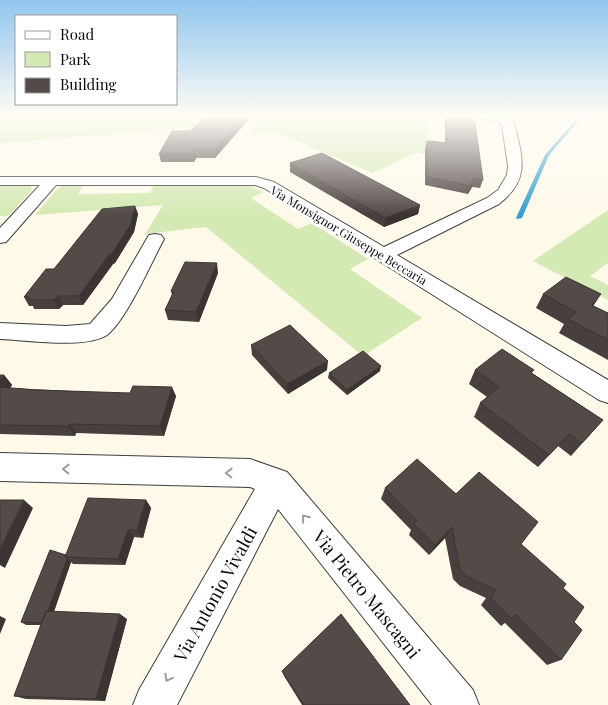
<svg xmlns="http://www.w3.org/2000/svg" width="608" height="705" viewBox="0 0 608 705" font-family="'Playfair Display',serif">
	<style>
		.green { fill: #d4e9b4 }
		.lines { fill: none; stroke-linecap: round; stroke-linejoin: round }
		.stream { fill: #359ece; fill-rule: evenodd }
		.street-casing { stroke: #3e3e3e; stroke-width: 2 }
		.street { fill: #fff; fill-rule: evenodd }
		.wall { fill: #48403e }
		.shaded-wall { fill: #3b3432 }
		.building { fill: #544b48; stroke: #3b3432 }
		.oneway { stroke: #9d9d9d }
		.labels { text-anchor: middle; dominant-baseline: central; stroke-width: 5; stroke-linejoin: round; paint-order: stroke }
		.far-street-label { font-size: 12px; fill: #0b0b0b; stroke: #fff }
		.near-street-label { font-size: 18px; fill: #0b0b0b; stroke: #fff }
	</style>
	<rect width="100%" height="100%" fill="#fff9ea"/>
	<!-- green -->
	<path class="green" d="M0 116H201L195 127 6 143H0Z
		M263 116H429L425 154 417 152 372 173 276 132 248 135Z
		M236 184 250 186 264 192 251 198 298 229 312 223 368 259 350 269 422 318 363 356 206 227 145 234 163 205 35 215 57 189 62 186 83 185 78 194 150 193 154 185Z
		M0 186H31L32 190 8 216H0Z
		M608 210V263L590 276 608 285V300L533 261Z"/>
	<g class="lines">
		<!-- stream -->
		<path class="stream" d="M579 116H583L549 155 522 218 517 219 516 218 545 155Z"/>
		<!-- street casing -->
		<g class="street-casing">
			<path id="street" d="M478 116H503L514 123C523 158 530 180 499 204L397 255 608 380V403L599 400 264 188 255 185H56L6 242 0 243V228L40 185H0V177H256L274 182 384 247 487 198 498 190 507 175 508 166 502 125 496 121 480 118Z
				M155 234 161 235 164 239C152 261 126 321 107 335 86 349 26 340 0 339V323L66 326 90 324 112 299 149 235Z
				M0 453 250 459 287 472 473 690 479 705H432L278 509 177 705H133L139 690 255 489 250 487 0 481Z"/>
		</g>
		<!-- street -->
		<use href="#street" class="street"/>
	</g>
	<!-- wall -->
	<path class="wall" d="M447 116 483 180 480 188 472 187 468 194 425 185V149L427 141 445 142V121Z
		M248 120 215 158H196L194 162H161L159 154 190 131Z
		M290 163 420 205 418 214 384 227 290 172Z
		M135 206 138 214 134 232 115 263 113 264 83 305H63L59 309H34L33 306H29L24 297 54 269Z
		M218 273 199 322 168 320 165 310 172 295 171 291Z
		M543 294 594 306 608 313V360L559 333 564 324 536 308Z
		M251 345 327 370 288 394 252 355Z
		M475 370 532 373 603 420 571 456 558 446 538 467 474 417 480 403 487 397 469 384Z
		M380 371 347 395 328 378 329 373Z
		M0 375H4L12 385 10 388 176 396 164 436 76 433 75 436 0 434Z
		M385 488 456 494 521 544 563 588 574 622 561 660 547 665 505 623 501 626 481 605 486 598 460 586 453 579 445 538 429 555 409 535 411 530 381 499Z
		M146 500 151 508 143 538 134 537 125 565 73 564 71 562 54 612 127 619 105 701 26 699 14 696 41 625H26L21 622 66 555Z
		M282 671 410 705H302L284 676Z"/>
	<!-- shaded-wall -->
	<path class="shaded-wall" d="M245 116H248V120L215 158 214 150Z
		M194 150 196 158 194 162 193 154Z
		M474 178 472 187 468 194 470 186Z
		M420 205 418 214 384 227 385 218Z
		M135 206 138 214 134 232 115 263 113 264 83 305 79 296Z
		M217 263 218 273 199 322 196 312Z
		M601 294 592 308 591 305Z
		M58 296 63 305 59 309 54 300Z
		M328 361 327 370 288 394 287 384Z
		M381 366 380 371 347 395V390Z
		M4 375 12 385 4 397 0 392V381Z
		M172 387 176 396 164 436 160 426Z
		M69 424 76 433 75 436 68 426Z
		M24 500 33 508 5 568 0 565V549Z
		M146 500 151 508 143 538 137 530Z
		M452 527 445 538 429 555 435 545Z
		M128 530 134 537 125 565 118 559Z
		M67 559 71 562 49 625 44 623Z
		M120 614 127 619 105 701 96 699Z
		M0 616 6 619 0 634Z"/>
	<!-- building -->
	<path class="building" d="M207 116H245L214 150H194L193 154H159L172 131H190Z
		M447 116H474L483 180 474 178 470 186 427 177V141L447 143Z
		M322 153 420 205 385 218 290 163Z
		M135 206 131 224 112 254 109 255 79 296H58L54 300H29L30 297H24L46 269H54L102 209Z
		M185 262 217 263 196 312 165 310 174 291H171Z
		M566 277 601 294 591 305 608 313V340L568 319 576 312 543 294Z
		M290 325 328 361 287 384 251 345Z
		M502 349 534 370 531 373 603 420 582 443 569 434 549 455 480 403 499 387 475 370Z
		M363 351 381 366 347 390 329 373Z
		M0 375H4L0 381Z
		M133 386 172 387 160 426 69 424 68 426 0 425V387L36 390 130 393Z
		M417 459 456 494 479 472 538 522 521 544 566 584 563 588 584 607 574 622 582 630 561 660 515 614 512 619 491 598 496 590 468 577 460 570 452 527 435 545 414 524 417 520 385 488Z
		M88 498 146 500 137 530H128L118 559 65 557Z
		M0 500H24L0 549Z
		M50 550 66 555 65 557 67 559 48 611H46L42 623 21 622Z
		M46 611 120 614 96 699 14 696Z
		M341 614 410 705H304L282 671Z"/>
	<!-- one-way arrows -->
	<defs><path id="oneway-chevron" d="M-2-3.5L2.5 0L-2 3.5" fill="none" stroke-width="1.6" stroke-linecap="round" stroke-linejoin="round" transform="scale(1.25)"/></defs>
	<g class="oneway">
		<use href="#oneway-chevron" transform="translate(66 469) rotate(-179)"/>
		<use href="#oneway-chevron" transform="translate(229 473) rotate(-179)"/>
		<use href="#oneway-chevron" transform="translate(305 518) rotate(-129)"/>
		<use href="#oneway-chevron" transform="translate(168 678) rotate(119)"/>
	</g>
	<!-- sky -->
	<linearGradient id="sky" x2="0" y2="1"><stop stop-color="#91c6ee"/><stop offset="0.54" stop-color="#fffcf6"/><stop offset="1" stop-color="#fffcf6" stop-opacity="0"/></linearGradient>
	<rect width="608" height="214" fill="url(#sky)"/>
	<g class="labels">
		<!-- far-street labels -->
		<g class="far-street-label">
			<text transform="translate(349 235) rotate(31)">Via Monsignor Giuseppe Beccaria</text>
		</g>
		<!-- near-street labels -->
		<g class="near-street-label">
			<text transform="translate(215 594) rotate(-61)">Via Antonio Vivaldi</text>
			<text transform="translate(367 594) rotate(51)">Via Pietro Mascagni</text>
		</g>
	</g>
	<!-- legend -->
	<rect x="15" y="15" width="162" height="90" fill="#ffffff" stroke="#9d9d9d"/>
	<rect x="25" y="31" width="25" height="8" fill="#ffffff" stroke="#9d9d9d"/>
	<text x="60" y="40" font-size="15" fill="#0b0b0b">Road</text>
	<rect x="25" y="52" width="25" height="15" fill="#d4e9b4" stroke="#9d9d9d"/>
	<text x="60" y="65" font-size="15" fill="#0b0b0b">Park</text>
	<rect x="25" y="78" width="25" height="15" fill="#544b48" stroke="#9d9d9d"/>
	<text x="60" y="90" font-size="15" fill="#0b0b0b">Building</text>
</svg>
